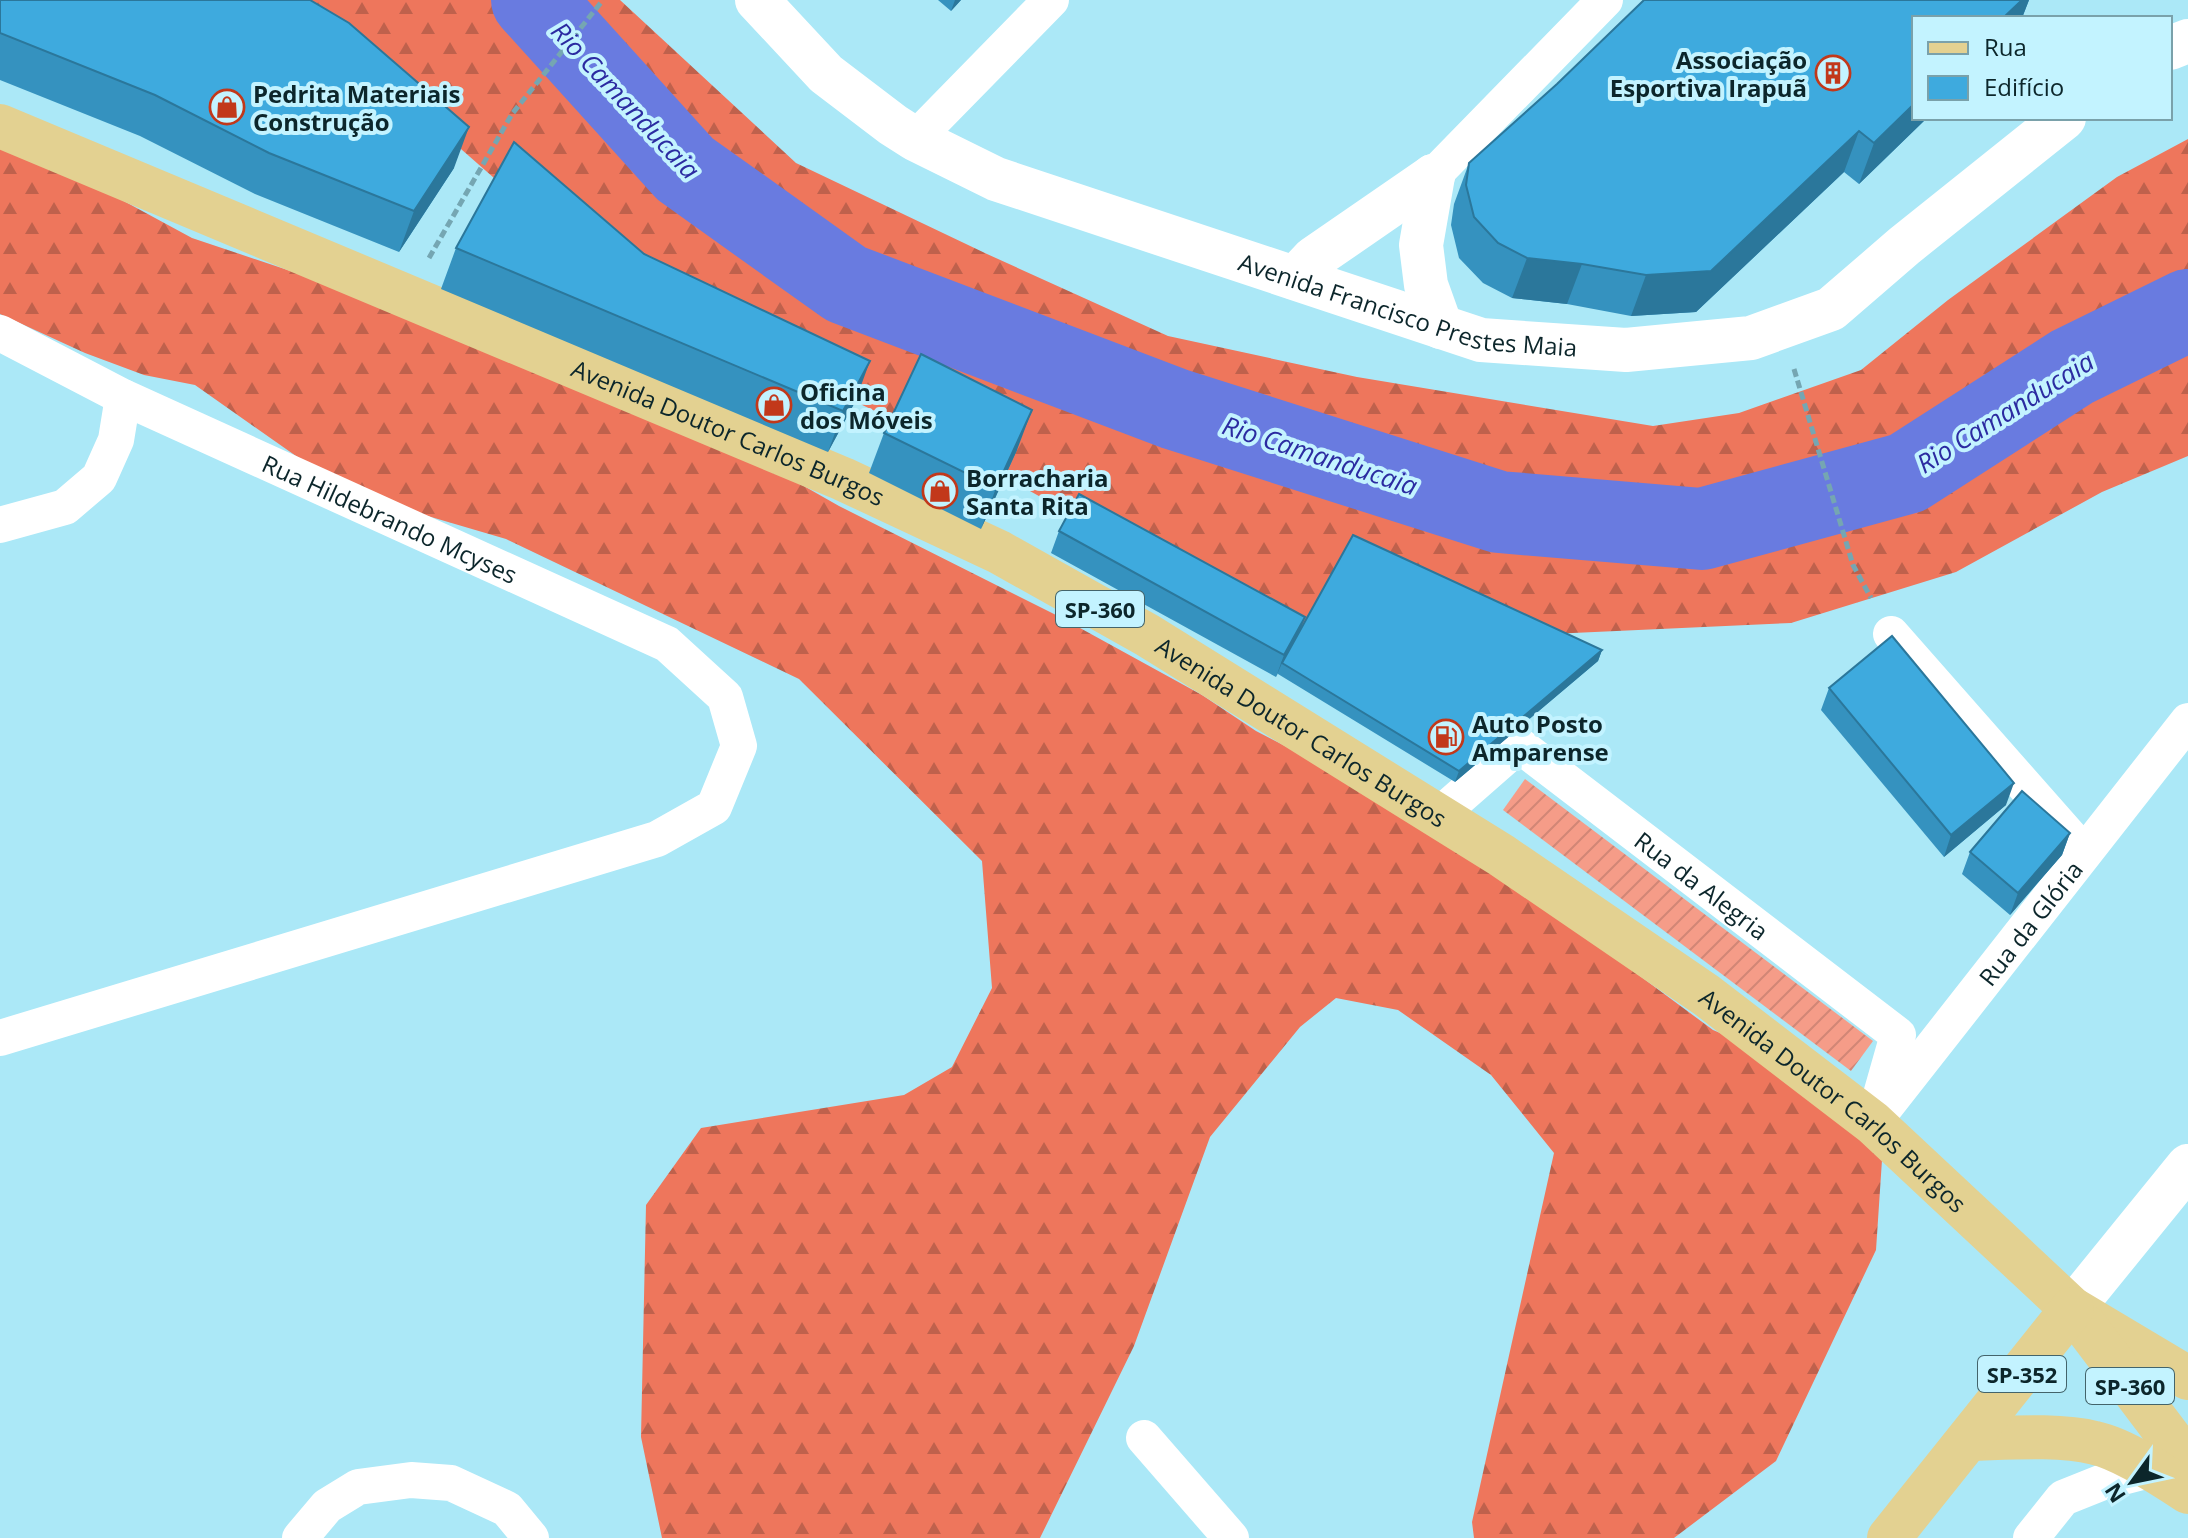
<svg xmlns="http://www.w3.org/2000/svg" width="2188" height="1538" viewBox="0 0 2188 1538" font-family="'Open Sans',sans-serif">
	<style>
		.forest { fill: url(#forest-firs) }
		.garden { fill: url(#garden-furrows) }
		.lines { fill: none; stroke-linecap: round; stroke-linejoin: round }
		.river { stroke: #697be0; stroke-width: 82 }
		.path { stroke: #75a6b2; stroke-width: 5; stroke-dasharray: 8 4; stroke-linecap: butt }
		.minor { stroke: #fff; stroke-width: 36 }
		.tertiary { stroke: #fff; stroke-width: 44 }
		.primary { stroke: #e3d191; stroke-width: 44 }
		.wall { fill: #3592bf }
		.shaded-wall { fill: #2b779b }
		.building { fill: #3eaade; stroke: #2b779b; stroke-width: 2 }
		.labels { text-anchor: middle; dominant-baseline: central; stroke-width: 8; stroke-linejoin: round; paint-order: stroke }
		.shield { fill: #c3f3ff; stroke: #43646b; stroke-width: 2 }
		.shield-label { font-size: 22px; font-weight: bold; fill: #0c262b }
		.poi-label { font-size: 24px; font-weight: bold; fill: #0c262b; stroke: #c3f3ff; text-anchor: start }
		.street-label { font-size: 24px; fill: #0c262b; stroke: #c3f3ff }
		.water-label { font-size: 26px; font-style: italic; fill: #2b2ba1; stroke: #c3f3ff }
	</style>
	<defs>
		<pattern id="forest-firs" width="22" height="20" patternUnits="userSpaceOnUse" patternTransform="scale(2)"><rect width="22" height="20" fill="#ee765c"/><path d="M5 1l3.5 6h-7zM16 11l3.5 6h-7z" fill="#bf614c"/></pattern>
		<pattern id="garden-furrows" width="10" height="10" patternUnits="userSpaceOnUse" patternTransform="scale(2)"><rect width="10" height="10" fill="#f59c88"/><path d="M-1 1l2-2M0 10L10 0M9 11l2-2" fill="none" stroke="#d18676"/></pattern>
	</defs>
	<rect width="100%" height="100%" fill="#abe8f7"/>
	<!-- forest -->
	<path class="forest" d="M291 0H620L796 163 987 254 1168 336 1357 377 1653 426 1739 413 1861 370 1948 300 2117 177 2188 139V456L2102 492 1956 572 1791 623 1551 634H1300L1182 576 953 448 624 292Z
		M0 134 192 238 619 381 839 506 1060 617 1202 695 1256 731 1396 803 1471 851 1713 1030 1802 1068 1882 1160 1876 1250 1776 1461 1674 1538H1474L1472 1522 1554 1153 1491 1075 1398 1010 1336 998 1300 1027 1210 1137 1134 1346 1040 1538H662L641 1437 646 1205 701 1128 904 1095 952 1067 992 988 982 861 799 679 506 539 397 507 333 482 195 385 144 375 85 353 0 314Z"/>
	<!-- garden -->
	<path class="garden" d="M1525 779 1873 1041 1851 1071 1503 810Z"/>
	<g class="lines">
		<!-- river -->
		<path class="river" d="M532 0 685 169 846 284 1175 409 1499 512 1702 529 1907 473 2072 367 2188 310"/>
		<!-- path -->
		<path class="path" d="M429 258 512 114 603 0
			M1794 369 1853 565 1871 598"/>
		<!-- minor -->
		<g class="minor">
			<path d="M915 139 1051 0"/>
			<path d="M1433 176 1605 0"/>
			<path id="s1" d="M0 333 123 397 667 644 725 697 739 746 714 807 657 839 0 1038"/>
			<path d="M0 525 65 507 99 478 116 440 123 397"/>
			<path d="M1891 634 2084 853"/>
			<path id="s2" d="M1438 816 1519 745 1898 1035 1873 1123"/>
			<path id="s3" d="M1883 1110 2188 721"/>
			<path d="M1144 1438 1231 1538"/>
			<path d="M300 1538 327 1506 358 1487 411 1480 451 1483 507 1509 531 1538"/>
			<path d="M2031 1538 2063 1498 2103 1482 2153 1469"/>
		</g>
		<!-- tertiary -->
		<g class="tertiary">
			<path id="s4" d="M757 0 826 74 893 125 915 139 996 179 1481 340 1626 350 1751 338 1831 309 1904 246 2064 118"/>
			<path d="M2170 48 2188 41"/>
			<path d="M1433 176 1421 245 1426 285 1441 327"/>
			<path d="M1295 278 1314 258 1433 176"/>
			<path d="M2072 1309 2188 1166"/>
		</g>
		<!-- primary -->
		<g class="primary">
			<path id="s5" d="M0 126 843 479 999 552 1147 635 1501 855 1706 995 1873 1123 2072 1309 2188 1378"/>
			<path d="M2086 1327 2188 1462"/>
			<path d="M1971 1439C2008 1438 2059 1434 2095 1443 2123 1449 2164 1476 2188 1492"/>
			<path d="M1889 1538 2072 1309"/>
		</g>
	</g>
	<!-- wall -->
	<path class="wall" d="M0 0 454 168 399 252 255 194 140 136 0 80Z
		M938 0H961L951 11Z
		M1644 0H2029L2022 18H1914V118H1927L1859 184 1844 172 1696 312 1631 316 1567 304 1512 298 1483 283 1459 258 1451 225 1454 204 1469 163 1557 84Z
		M456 248 644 254 855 402 828 452 441 289Z
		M884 433 1017 450 981 529 869 473Z
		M1059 531 1300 630 1602 650 1598 661 1455 782 1278 674V673L1276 677 1051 553Z
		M1829 688 2006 805 1944 857 1821 710Z
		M2070 833 2062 855 2010 915 1962 874 1970 852Z"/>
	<!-- shaded-wall -->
	<path class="shaded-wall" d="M955 0H961L951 11Z
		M2022 0H2029L2022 18H2003Z
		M1914 104V118H1927L1859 184 1874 143Z
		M469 127 454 168 399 252 414 211Z
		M1859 131 1844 172 1696 312 1631 316 1646 275Z
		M1527 258 1582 264 1567 304 1512 298Z
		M870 361 855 402 828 452 843 411Z
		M1032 410 1017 450 981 529 996 488Z
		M1305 617 1297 639 1282 663 1276 677 1284 655Z
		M1602 650 1598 661 1455 782 1459 771Z
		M2014 783 2006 805 1944 857 1951 835Z
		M2070 833 2062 855 2010 915 2018 893Z"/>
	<!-- building -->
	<path class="building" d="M0 0H310L349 23 469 127 414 211 269 153 155 95 0 33Z
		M1644 0H2022L2003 18H1914V104L1874 143 1859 131 1711 271 1646 275 1582 264 1527 258 1498 243 1474 217 1466 185 1469 163 1557 84Z
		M514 142 644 254 870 361 843 411 456 248Z
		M921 354 1032 410 996 488 884 433Z
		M1079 494 1305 617 1284 655 1059 531Z
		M1353 535 1602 650 1459 771 1282 663Z
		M1892 636 2014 783 1951 835 1829 688Z
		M2022 791 2070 833 2018 893 1970 852Z"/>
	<!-- icons -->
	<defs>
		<g id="building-ring" transform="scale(1.8)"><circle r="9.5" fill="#c3f3ff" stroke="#c2381a" stroke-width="1.5"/><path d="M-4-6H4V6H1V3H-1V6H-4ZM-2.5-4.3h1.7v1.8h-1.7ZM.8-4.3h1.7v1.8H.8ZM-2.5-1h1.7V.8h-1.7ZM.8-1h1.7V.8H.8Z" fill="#c2381a"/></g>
		<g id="shop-ring" transform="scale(1.8)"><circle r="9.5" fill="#c3f3ff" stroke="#c2381a" stroke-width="1.5"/><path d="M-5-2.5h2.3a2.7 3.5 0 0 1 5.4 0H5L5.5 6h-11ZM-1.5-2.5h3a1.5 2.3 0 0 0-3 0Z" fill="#c2381a"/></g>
		<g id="fuel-ring" transform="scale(1.8)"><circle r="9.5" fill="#c3f3ff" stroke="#c2381a" stroke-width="1.5"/><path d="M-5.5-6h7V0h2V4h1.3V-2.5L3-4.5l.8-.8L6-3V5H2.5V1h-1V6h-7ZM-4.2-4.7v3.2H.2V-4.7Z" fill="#c2381a"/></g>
	</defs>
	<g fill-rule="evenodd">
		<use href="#building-ring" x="1833" y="73"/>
		<use href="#shop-ring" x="227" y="107"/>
		<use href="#shop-ring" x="774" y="405"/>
		<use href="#shop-ring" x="940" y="491"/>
		<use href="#fuel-ring" x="1446" y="737"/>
	</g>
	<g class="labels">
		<!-- shield labels -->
		<g class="shield">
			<rect x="1056" y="591" width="88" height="36" rx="6"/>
			<rect x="1978" y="1356" width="88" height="36" rx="6"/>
			<rect x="2086" y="1368" width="88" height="36" rx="6"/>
		</g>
		<g class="shield-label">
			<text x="1100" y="609">SP-360</text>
			<text x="2022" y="1374">SP-352</text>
			<text x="2130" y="1386">SP-360</text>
		</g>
		<!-- poi labels -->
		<g class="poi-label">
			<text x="1807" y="59" text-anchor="end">Associação<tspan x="1807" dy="28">Esportiva Irapuã</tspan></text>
			<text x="253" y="93">Pedrita Materiais<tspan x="253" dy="28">Construção</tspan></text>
			<text x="800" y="391">Oficina<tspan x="800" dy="28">dos Móveis</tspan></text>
			<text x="966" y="477">Borracharia<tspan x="966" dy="28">Santa Rita</tspan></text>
			<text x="1472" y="723">Auto Posto<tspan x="1472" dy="28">Amparense</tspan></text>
		</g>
		<!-- street labels -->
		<g class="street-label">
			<text stroke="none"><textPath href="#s4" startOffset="734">Avenida Francisco Prestes Maia</textPath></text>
			<text stroke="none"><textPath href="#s5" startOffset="790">Avenida Doutor Carlos Burgos</textPath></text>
			<text stroke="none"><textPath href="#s1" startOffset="432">Rua Hildebrando Mcyses</textPath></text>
			<text stroke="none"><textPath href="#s5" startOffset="1438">Avenida Doutor Carlos Burgos</textPath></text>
			<text stroke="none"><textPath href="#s2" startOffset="338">Rua da Alegria</textPath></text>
			<text stroke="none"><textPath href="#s3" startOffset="238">Rua da Glória</textPath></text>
			<text stroke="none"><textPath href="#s5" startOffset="2086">Avenida Doutor Carlos Burgos</textPath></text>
		</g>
		<!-- water labels -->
		<g class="water-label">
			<text transform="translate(626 100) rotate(47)">Rio Camanducaia</text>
			<text transform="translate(2005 412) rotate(-32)">Rio Camanducaia</text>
			<text transform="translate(1320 455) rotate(18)">Rio Camanducaia</text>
		</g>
	</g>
	<!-- legend -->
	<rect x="1912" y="16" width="260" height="104" fill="#c3f3ff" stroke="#7aa1aa" stroke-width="2"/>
	<rect x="1928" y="42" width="40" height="12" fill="#e3d191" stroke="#7aa1aa" stroke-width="2"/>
	<text x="1984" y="56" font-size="24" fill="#0c262b">Rua</text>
	<rect x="1928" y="76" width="40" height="24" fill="#3eaade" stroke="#7aa1aa" stroke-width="2"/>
	<text x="1984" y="96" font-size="24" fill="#0c262b">Edifício</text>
	<!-- north arrow -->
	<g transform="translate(2132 1482) rotate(237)" stroke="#c3f3ff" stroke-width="6" paint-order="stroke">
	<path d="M0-6L14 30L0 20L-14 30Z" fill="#0c262b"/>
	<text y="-12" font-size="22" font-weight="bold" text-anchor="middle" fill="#0c262b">N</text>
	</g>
</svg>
